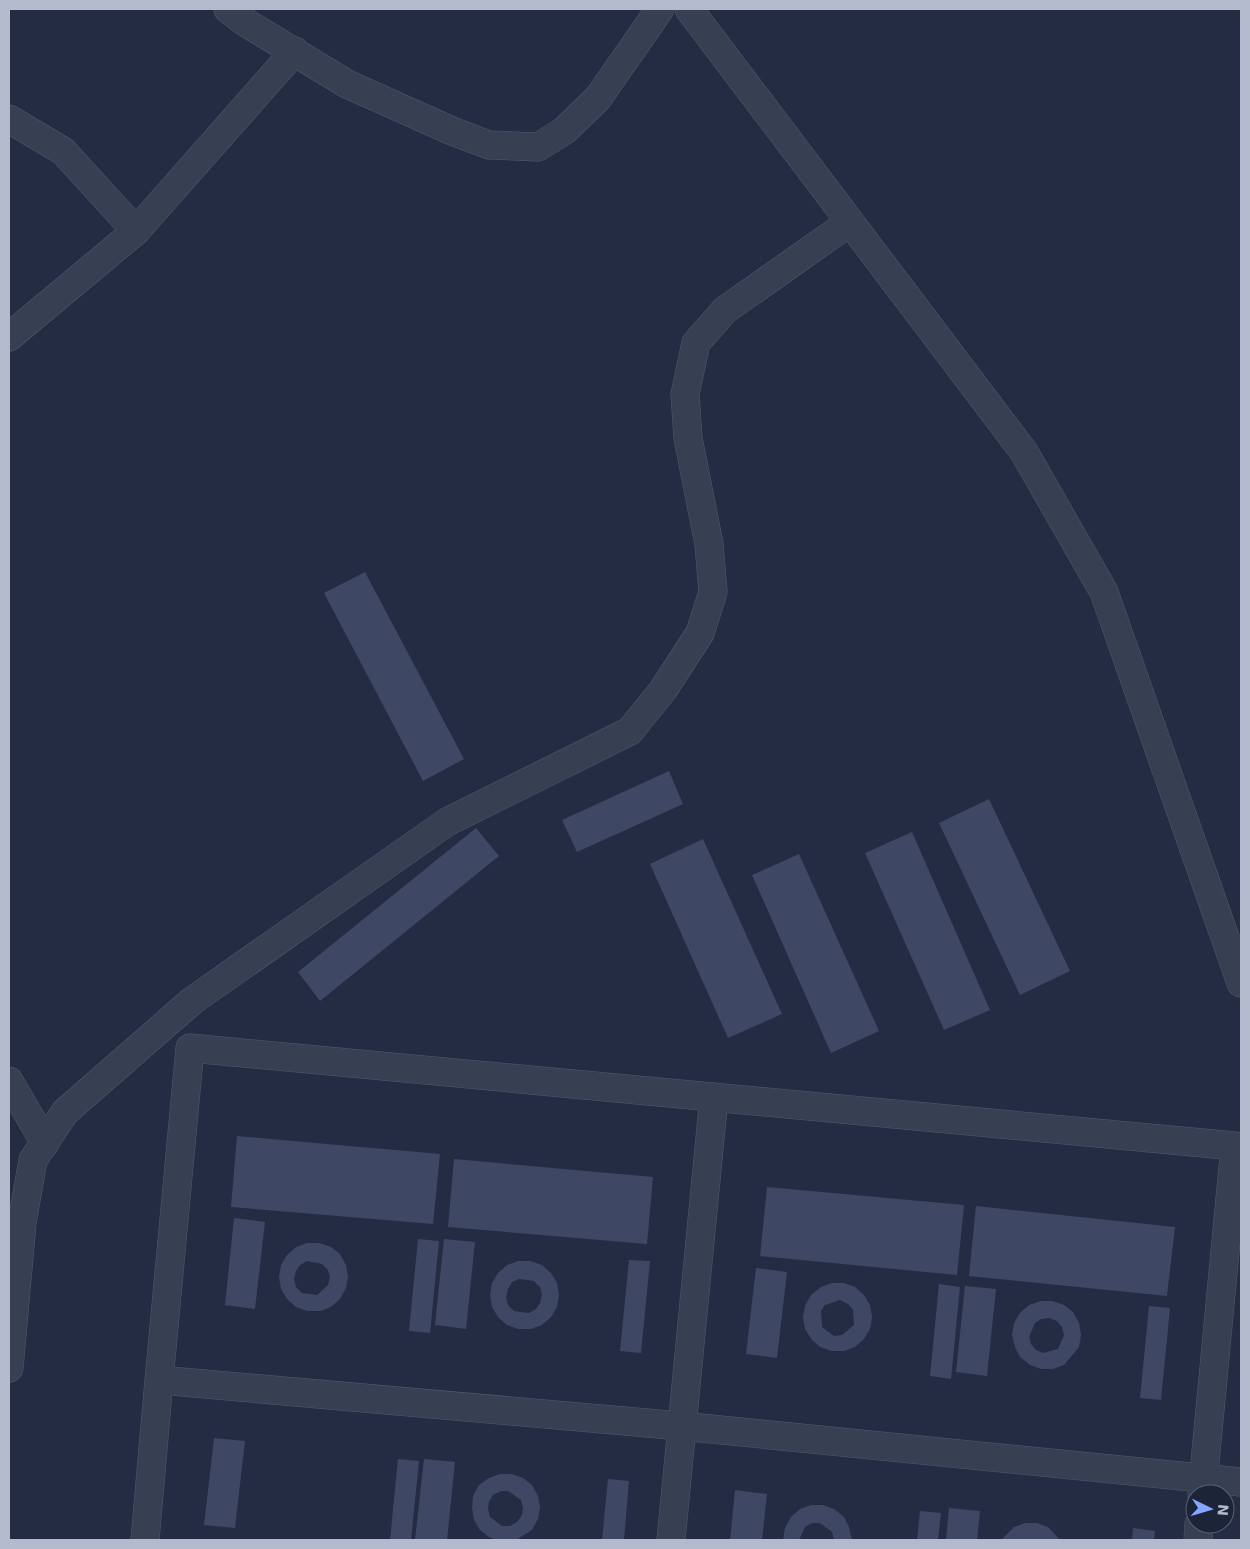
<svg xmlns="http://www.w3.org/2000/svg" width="1250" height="1549" viewBox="0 0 1250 1549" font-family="'DejaVu Sans',sans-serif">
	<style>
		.building { fill: #3e4864; fill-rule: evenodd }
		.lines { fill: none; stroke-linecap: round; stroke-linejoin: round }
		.minor-casing { stroke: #525a6d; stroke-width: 29 }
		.minor { stroke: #373f53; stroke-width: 28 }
	</style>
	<rect width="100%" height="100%" fill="#232c43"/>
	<!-- building -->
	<path class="building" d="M365 572 464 759 423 781 324 593Z
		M669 771 683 804 577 852 562 820Z
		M989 799 1070 971 1020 995 939 823Z
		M476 828 499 856 320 1001 298 972Z
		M912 832 990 1010 944 1030 865 853Z
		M703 839 782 1014 728 1038 650 864Z
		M799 854 879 1031 831 1053 752 875Z
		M237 1136 440 1154 433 1224 231 1207Z
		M454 1159 653 1177 647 1244 448 1227Z
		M767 1187 964 1205 957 1275 760 1256Z
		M976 1206 1175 1227 1167 1296 969 1276Z
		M234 1218 265 1222 255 1309 225 1305Z
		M418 1239 439 1241 430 1333 409 1331Z
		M444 1239 475 1242 466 1329 435 1325Z
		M307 1243H319L331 1247 340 1254 346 1265 348 1277 346 1288 340 1299 331 1307 320 1311H307L296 1307 287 1299 281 1289 279 1277 281 1265 287 1255 296 1247ZM307 1261 322 1264 328 1270 330 1277 328 1285 317 1295 302 1293 296 1287 294 1279 296 1271 300 1265Z
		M629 1260 650 1261 641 1353 620 1351Z
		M518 1261H530L542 1265 551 1273 557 1283 559 1295 557 1307 551 1317 542 1325 531 1329H518L507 1325 498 1317 492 1307 490 1295 492 1283 498 1273 507 1265ZM519 1279 534 1281 540 1287 542 1295 540 1303 536 1309 529 1313 514 1311 508 1305 506 1297 508 1289 512 1282Z
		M756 1268 787 1272 777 1358 746 1354Z
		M832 1283H844L855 1287 864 1295 870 1305 872 1317 870 1329 864 1339 855 1347 844 1351H832L820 1347 812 1340 805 1329 803 1317 805 1306 811 1295 821 1287ZM840 1300 848 1304 853 1310 854 1325 842 1335 834 1336 822 1327 821 1311 825 1305Z
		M939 1284 960 1287 951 1379 930 1376Z
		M965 1286 996 1289 987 1376 956 1372Z
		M1041 1301H1052L1064 1305 1073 1312 1079 1323 1081 1335 1079 1347 1064 1365 1053 1369H1041L1030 1365 1020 1357 1015 1347 1012 1335 1014 1323 1020 1313 1029 1305ZM1049 1318 1057 1321 1062 1327 1064 1335 1058 1349 1043 1353 1036 1350 1031 1344 1029 1337 1035 1323 1041 1319Z
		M1149 1306 1170 1308 1161 1400 1140 1398Z
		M214 1438 245 1441 235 1528 204 1525Z
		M398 1459 419 1461 411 1540H390Z
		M424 1459 455 1462 447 1540H415Z
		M500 1474H512L523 1478 532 1485 538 1496 540 1507 538 1519 532 1530 516 1540H496L489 1537 480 1530 474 1520 472 1508 473 1496 479 1485 489 1478ZM501 1491H508L521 1500 523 1508 522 1515 517 1522 510 1526H502L490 1517 488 1509 489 1502 493 1495Z
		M608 1479 629 1481 624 1540H602Z
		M735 1490 767 1494 762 1540H730Z
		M811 1505H823L834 1509 844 1517 849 1527 852 1540H834L832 1532 820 1523H812L805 1527 799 1540H783L785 1528 791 1517 800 1509Z
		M949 1508 980 1511 977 1540H946Z
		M920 1511 941 1513 938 1540H917Z
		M1025 1523H1037L1048 1527 1060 1540H1001L1014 1527Z
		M1133 1528 1155 1531 1154 1540H1132Z"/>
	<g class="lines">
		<!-- minor casing -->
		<g class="minor-casing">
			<path id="minor" d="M228 9 245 22 347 84 452 131 489 145 538 147 564 131 598 98 660 9
				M689 9 1024 452 1104 592 1241 983
				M9 119 63 151 136 231
				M9 337 136 231 295 51
				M9 1081 45 1143
				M9 1368 22 1223 33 1160 65 1112 192 1001 447 822 630 731 663 690 700 633 713 592 709 544 688 438 685 394 696 343 725 310 850 222
				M159 1380 190 1048 1235 1146 1202 1494
				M145 1540 159 1380 681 1426 1241 1482
				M671 1540 714 1097
				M1198 1540 1199 1524"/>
		</g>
		<!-- minor -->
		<use href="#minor" class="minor"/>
	</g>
	<!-- border -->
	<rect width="1250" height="1549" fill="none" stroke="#b4bacd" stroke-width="20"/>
	<!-- north arrow -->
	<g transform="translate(1210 1509) rotate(95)"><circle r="24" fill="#1c2438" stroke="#596074"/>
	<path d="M0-4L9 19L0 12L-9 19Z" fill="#87a5ff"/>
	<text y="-8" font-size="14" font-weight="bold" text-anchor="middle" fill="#b4bacd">N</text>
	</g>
</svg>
